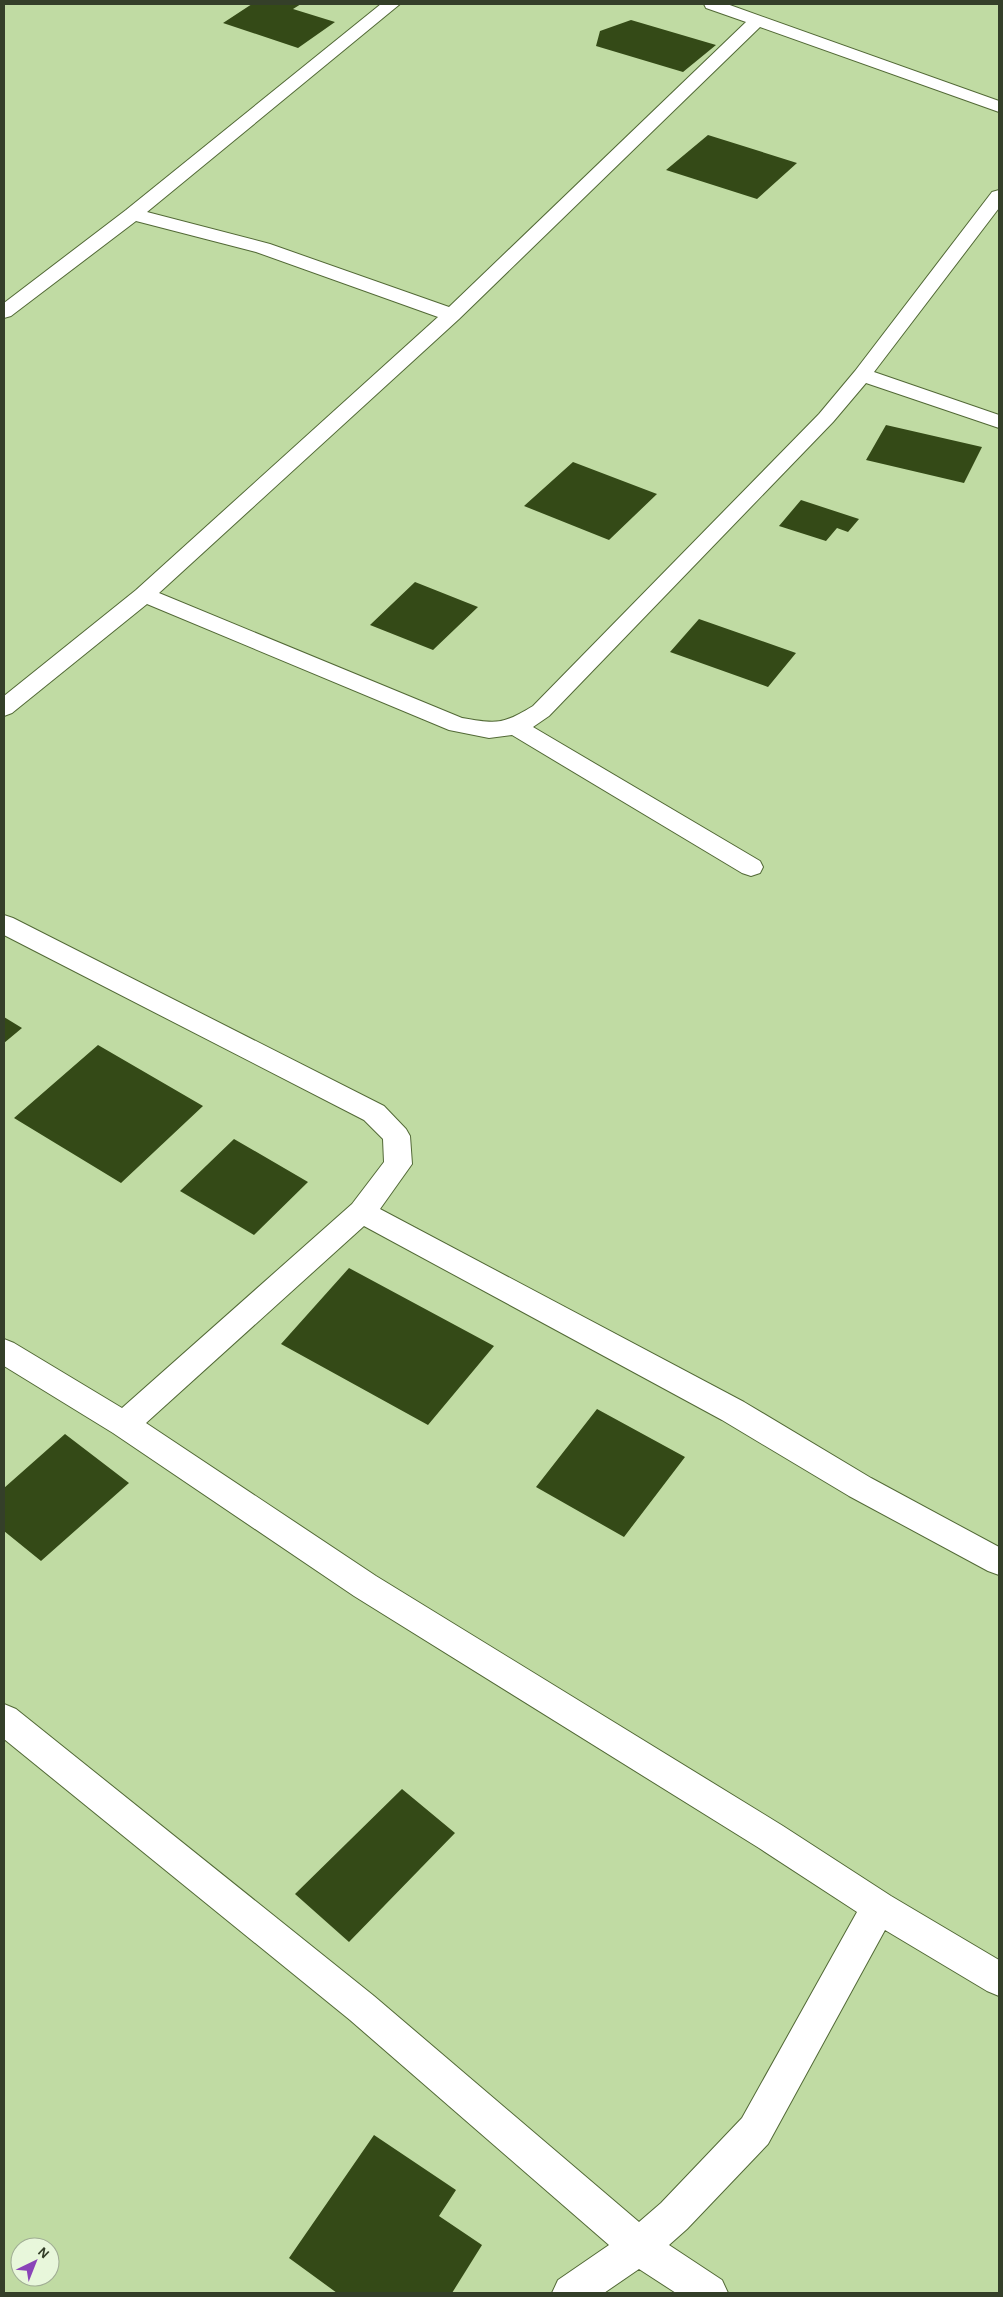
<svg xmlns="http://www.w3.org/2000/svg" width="1003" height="2297" viewBox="0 0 1003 2297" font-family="'Alegreya Sans',sans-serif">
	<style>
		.building { fill: #344a17 }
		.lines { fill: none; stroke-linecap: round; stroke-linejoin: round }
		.minor-casing { stroke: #526936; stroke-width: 2 }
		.minor { fill: #fff; fill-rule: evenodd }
	</style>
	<rect width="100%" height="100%" fill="#c0dba3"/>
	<!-- building -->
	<path class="building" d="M252 4H301L293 9 335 22 298 48 223 23Z
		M631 20 716 45 683 72 596 46 600 31Z
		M708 135 797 163 757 199 666 170Z
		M886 425 982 447 964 483 866 460Z
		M573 462 657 494 609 540 524 506Z
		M801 500 859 519 848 532 837 528 826 541 779 526Z
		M415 582 478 607 433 650 370 625Z
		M699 619 796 653 768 687 670 652Z
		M4 1017 22 1028 4 1043Z
		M98 1045 203 1106 121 1183 14 1118Z
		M234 1139 308 1182 254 1235 180 1191Z
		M349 1268 494 1346 428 1425 281 1344Z
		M597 1409 685 1457 624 1537 536 1487Z
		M65 1434 129 1483 41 1561 4 1531V1488Z
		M402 1789 455 1833 349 1942 295 1894Z
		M374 2135 456 2190 439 2216 482 2245 452 2293H337L289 2258Z"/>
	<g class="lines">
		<!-- minor casing -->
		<g class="minor-casing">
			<path id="minor" d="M381 4H400L147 212 270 244 449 307 746 22 706 8 704 4H727L999 101V112L760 27 459 319 159 593 462 718C497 724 502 725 533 706L819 414 855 371 992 192 999 190V208L874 372 999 415V428L866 383 833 422 549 716 533 727 760 861 763 867 760 873 751 876 742 873 512 735 489 738 449 730 147 604 12 713 4 716V696L136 590 438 317 256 252 136 221 11 316 4 318V303L126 210Z
				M4 915 13 918 384 1106 406 1129 410 1136 412 1164 380 1209 744 1402 871 1478 999 1547V1575L988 1571 849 1496 722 1420 364 1226 146 1423 376 1576 783 1826 891 1896 999 1960V1996L987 1991 885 1930 768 2144 687 2229 669 2245 722 2280 728 2293H676L639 2269 604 2293H552L558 2280 609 2245 350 2020 4 1739V1704L16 1709 374 1996 639 2222 661 2203 742 2118 857 1912 759 1848 354 1596 113 1433 4 1366V1339L14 1343 122 1408 352 1204 384 1162 383 1139 364 1120 4 935Z"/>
		</g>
		<!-- minor -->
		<use href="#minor" class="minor"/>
	</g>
	<!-- border -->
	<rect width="1003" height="2297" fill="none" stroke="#343f29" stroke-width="10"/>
	<!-- north arrow -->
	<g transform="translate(35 2262) rotate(43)"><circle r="24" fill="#e8f7db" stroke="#a0ad94"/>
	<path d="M0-4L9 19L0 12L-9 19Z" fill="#8a44b8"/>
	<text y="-8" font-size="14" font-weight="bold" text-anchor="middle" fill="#343f29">N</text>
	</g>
</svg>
